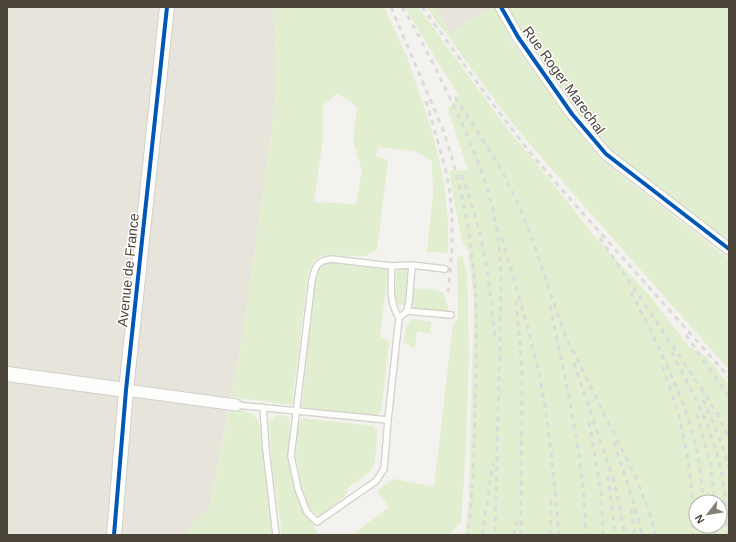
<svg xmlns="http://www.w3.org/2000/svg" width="736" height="542" viewBox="0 0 736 542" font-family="Helvetica,sans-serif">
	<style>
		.residential { fill: #e7e4dc }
		.green { fill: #e1eecf; fill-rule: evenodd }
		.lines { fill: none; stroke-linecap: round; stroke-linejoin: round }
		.service-casing { stroke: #d2d0cb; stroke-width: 8 }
		.minor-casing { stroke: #d2d0cb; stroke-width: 13 }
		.tertiary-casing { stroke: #d2d0cb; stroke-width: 16 }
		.service { stroke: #fdfdfc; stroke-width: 5.5 }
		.minor { stroke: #fdfdfc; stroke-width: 11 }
		.tertiary { stroke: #fdfdfc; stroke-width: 14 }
		.rail { stroke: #dbdbda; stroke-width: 3; stroke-dasharray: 5 5; stroke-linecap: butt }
		.cycleway-casing { stroke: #fff; stroke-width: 6 }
		.cycleway { stroke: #0057b8; stroke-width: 4 }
		.labels { text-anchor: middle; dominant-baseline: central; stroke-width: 3; stroke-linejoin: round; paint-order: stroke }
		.street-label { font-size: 14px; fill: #4b4439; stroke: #fff }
	</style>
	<rect width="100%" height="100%" fill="#f4f2ee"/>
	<!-- residential -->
	<path class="residential" d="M7 7H273L277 65 273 120 243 333 209 510 191 525 186 535H7Z
		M433 7H492L470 20 452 34Z"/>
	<!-- green -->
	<path class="green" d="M273 7H384L407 57 431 128 440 164 445 190 448 222V253L427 252 433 193 432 161 415 151 378 147 376 156 388 160 377 250 365 256 324 255 315 259 308 272 292 405 231 397 243 333 273 120 277 65ZM337 93 357 107 353 141 362 170 356 204 314 202 323 138V106Z
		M405 7H418L506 127 564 197 592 234 650 296 688 346 707 357 729 385V535H465L469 497 474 297 468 251 462 240 453 197 449 171 468 170 448 109 459 95 440 66ZM696 502H720V526H696Z
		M426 7H438L437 13 452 34 470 20 492 7H495L512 41 579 133 602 160 729 259V370L534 149 509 119Z
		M506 7H729V244L637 173 604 144 583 121 545 69Z
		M462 255 467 274 469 354 465 465 461 522 449 535H352L389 507 377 491 390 481 396 479 434 487 453 324 458 318 457 258Z
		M333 262 388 270 380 336 389 342 381 412 374 416 302 408 314 281C318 267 318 265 333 262Z
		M397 269H409L405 305 395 304Z
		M413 288 436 290 444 294 449 312 413 309Z
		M412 319 431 322 430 333 417 332 415 348 404 342C405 333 405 325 412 319Z
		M229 409C242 411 253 409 259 423L272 535H186L191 525 209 510Z
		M281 415 286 416 290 421C290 432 289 444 289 455 291 484 304 511 319 535H282L272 466 269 423 275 416Z
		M301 418 373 426 377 431 375 463 370 472 349 487 345 496 319 517 309 508 301 485 296 455 297 432Z"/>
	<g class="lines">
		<!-- service casing -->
		<g class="service-casing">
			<path id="service" d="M392 266C391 285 389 302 399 318L388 420 384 469 376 481 317 522 307 512 298 489 291 456 312 280C315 267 316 261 331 259L392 266 412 265 445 269
				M407 311 451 315
				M399 318 407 311 409 302 412 265
				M236 405 388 420
				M263 407 266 450 276 535"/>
		</g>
		<!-- minor casing -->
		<g class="minor-casing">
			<path id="minor" d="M501 7 518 37 572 114 606 154 729 249
				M126 390 236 405"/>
		</g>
		<!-- tertiary casing -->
		<g class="tertiary-casing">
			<path id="tertiary" d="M7 374 126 390
				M114 535 126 390 167 7"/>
		</g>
		<!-- service -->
		<use href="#service" class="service"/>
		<!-- minor -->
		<use href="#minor" class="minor"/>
		<!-- tertiary -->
		<use href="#tertiary" class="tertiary"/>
		<!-- rail -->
		<path class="rail" d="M391 7 444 132
			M402 7C417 31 430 57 442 82 465 127 486 174 496 224 500 247 501 271 501 294L495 535
			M422 7 496 108 528 150 563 191 729 377
			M455 97 497 162 520 207 532 239 565 335 636 478 650 514 656 535
			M426 101C433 125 440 148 446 172 455 212 453 252 448 292
			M442 127C460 179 472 235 475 290 478 330 476 371 475 411 474 452 473 494 468 535
			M461 175C483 227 490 283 495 339
			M502 238C515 283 529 328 539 374 550 427 554 481 559 535
			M600 238 701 388 717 413 729 438
			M631 292C640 309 649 327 657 344 682 396 701 444 703 502
			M516 301 522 367 521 535
			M550 306C566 382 584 458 586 535
			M686 335 729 397
			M672 352C687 383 705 414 715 447 724 476 727 505 727 535
			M574 363 615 484 625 535
			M662 367C684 421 694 477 693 535
			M703 400 718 433 729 467
			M697 414 711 467 714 502
			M589 422 601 491 603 535
			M614 442 633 501 642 535
			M608 476 615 535
			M631 509 635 535
			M482 535 493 463
			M514 535 517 521
			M550 535 551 499
			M703 535 704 526
			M715 535V526"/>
		<!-- cycleway casing -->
		<g class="cycleway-casing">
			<path id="cycleway" d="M501 7 518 37 572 114 606 154 729 249
				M114 535 126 390 167 7"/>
		</g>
		<!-- cycleway -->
		<use href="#cycleway" class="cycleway"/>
	</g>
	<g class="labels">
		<!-- street labels -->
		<g class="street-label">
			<text transform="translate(564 80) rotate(54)">Rue Roger Marechal</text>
			<text transform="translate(128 270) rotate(-84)">Avenue de France</text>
		</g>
	</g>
	<!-- border -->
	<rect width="736" height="542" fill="none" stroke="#4b4439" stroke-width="16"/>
	<!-- north arrow -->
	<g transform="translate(708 514) rotate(239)"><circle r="19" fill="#ffffff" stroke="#b7b4b0"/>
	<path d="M0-3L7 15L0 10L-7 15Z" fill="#868178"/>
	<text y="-6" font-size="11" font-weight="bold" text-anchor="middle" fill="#4b4439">N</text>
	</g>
</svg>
